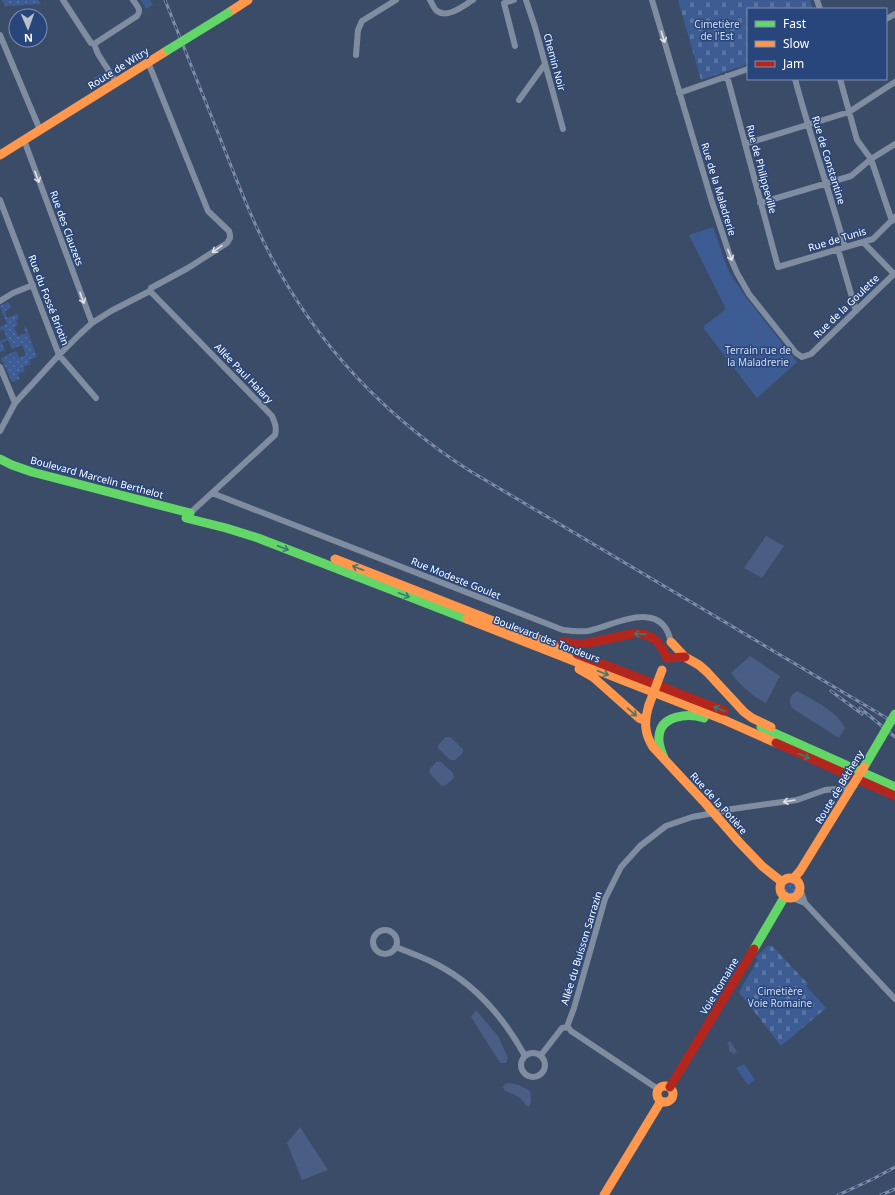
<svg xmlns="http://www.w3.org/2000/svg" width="895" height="1195" viewBox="0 0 895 1195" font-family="'Noto Sans',sans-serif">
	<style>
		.grass { fill: url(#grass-dots) }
		.cemetery { fill: url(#cemetery-stones) }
		.park { fill: #3c5c93 }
		.water { fill: #4a5e85 }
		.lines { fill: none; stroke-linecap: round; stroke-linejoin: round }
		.street { stroke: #808ca0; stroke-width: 6 }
		.fast { stroke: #63d668; stroke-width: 9 }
		.slow { stroke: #ff974d; stroke-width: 9 }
		.jam { stroke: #b3261e; stroke-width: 9 }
		.rail-casing { stroke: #818da0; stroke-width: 3 }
		.rail { stroke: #28467c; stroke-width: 1.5; stroke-dasharray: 4.5; stroke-linecap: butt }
		.fast-bridge { stroke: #63d668; stroke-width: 9 }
		.slow-bridge { stroke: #ff974d; stroke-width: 9 }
		.oneway { stroke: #dfe2e7 }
		.oneway2 { stroke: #3d7875 }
		.labels { text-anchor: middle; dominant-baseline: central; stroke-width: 3; stroke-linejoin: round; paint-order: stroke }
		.park-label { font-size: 10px; fill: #cfddf4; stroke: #28467c }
		.street-label { font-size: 10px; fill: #fff; stroke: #28467c }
	</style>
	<defs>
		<pattern id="grass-dots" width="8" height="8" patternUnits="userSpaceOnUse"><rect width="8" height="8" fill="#3c5c93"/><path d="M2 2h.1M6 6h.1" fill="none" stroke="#5974a3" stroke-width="1.8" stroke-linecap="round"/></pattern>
		<pattern id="cemetery-stones" width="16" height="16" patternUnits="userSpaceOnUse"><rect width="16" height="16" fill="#3c5c93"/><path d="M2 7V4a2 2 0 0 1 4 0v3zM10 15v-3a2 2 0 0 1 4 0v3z" fill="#5974a3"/></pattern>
	</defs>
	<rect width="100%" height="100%" fill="#3b4c69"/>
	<!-- grass -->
	<path class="grass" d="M2 0H38L41 4 5 6Z
		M101 74 105 81 99 84 94 78Z
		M8 302 11 308 5 311 7 318 17 314 19 319 16 320 18 325 14 327 18 336 26 333 24 328 26 327 37 357 29 360 31 364 23 367 25 371 18 374 20 379 12 382 1 358 16 351 19 358 26 355 22 345 12 349 8 340 2 343 5 350 0 352V341L7 338 3 329 0 330V327L7 324 0 306Z
		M783 888a7 7 0 1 1 14 0a7 7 0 1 1-14 0Z"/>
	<!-- cemetery -->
	<path class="cemetery" d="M678 0H810L813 9H748V64L701 80Z
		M769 945 770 947 772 946 808 984 806 986 826 1008 781 1046 739 992 758 960 755 957Z"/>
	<!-- park -->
	<path class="park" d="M141 0H150L153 5 146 9Z
		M713 227 728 270 745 296 797 362 757 398 704 329V326L726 309 689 235Z
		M744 1064 755 1080 748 1085 736 1068Z"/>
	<!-- water -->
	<path class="water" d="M766 536 784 546 762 578 744 568Z
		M750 656 780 676 766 703C751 696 741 685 731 673Z
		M797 691C813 700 837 711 845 728L839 738 792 708C788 701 790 695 797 691Z
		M446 737H450L463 749V753L455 760H450L438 748V745Z
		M436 762H441L453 773 454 778 446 785 442 786 430 774 429 770Z
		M476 1010 498 1036 508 1058 506 1063H500L471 1017Z
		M730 1041 737 1052 734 1054 729 1051V1046L727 1043Z
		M508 1083 519 1085 530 1091C531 1096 532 1102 529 1107 525 1105 524 1102 521 1099 517 1095 510 1093 505 1091L503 1087 505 1084Z
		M300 1127 328 1170 302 1180 287 1143Z"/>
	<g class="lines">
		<!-- street -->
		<path class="street" d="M63 0 91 43 94 44 98 54 116 82
			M430 0C432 3 434 9 437 11 448 19 464 5 473 0
			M514 0 504 3 515 46
			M526 0 535 27 563 129
			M652 0 712 202 731 259 737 273 749 294 796 353 802 357 811 354 895 273
			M817 0 820 9
			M886 19 895 14
			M0 35 40 130
			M94 44 137 16C142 10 137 6 133 0
			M356 55 358 30 362 21 396 0
			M727 76 778 267 873 239 895 217
			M795 79C810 135 829 191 845 247
			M840 79 857 140 871 159 892 221
			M679 93 748 69
			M519 100 545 64
			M24 140 92 323
			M745 144 849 112 895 82
			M0 200 59 355 96 398
			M760 203 851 176 871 159 895 144
			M863 242 894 274
			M838 249 856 311
			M150 291 272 416C275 423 277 428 275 435L188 515
			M0 301 13 293 33 285
			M0 367 15 403
			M0 431 15 403 59 355 80 334 92 323 111 311 150 291 151 288 188 268 227 243 230 238V235L229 231 208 211 148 62
			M212 493 563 630C571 631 580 632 588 631 615 625 663 597 671 643
			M800 889 805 903
			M792 898 805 903 895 999
			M373 942a12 12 0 1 1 24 0a12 12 0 1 1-24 0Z
			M396 947C410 953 423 957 436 964 475 984 504 1018 525 1056
			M568 1027V1024L574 1008 605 899 621 867 640 846 666 826 692 817 714 813 732 809 797 800 825 790 847 788 852 785
			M568 1027 571 1031 658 1089
			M521 1065a12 12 0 1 1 24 0a12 12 0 1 1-24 0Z
			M541 1055 562 1028 568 1027"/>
		<!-- fast -->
		<path class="fast" d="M0 459 12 465 32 472 190 513
			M186 518 226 528 258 538 467 619
			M761 727 895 787
			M664 758C661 751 658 744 659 737 660 715 688 713 704 718
			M864 767 881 738
			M754 949 785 896"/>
		<!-- slow -->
		<path class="slow" d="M228 13 248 0
			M0 155 168 50
			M335 559 577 654
			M467 619 722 719 776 743
			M671 642 685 657 699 665 707 672 744 712 752 718 771 727
			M579 669 593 677 639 718 644 720
			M649 705C644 721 644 733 653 747L705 803 739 842 762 866 782 882
			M780 888a10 10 0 1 1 20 0a10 10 0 1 1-20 0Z
			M793 879 800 871 853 785
			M657 1094a8 8 0 1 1 16 0a8 8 0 1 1-16 0Z
			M604 1195 661 1101"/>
		<!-- jam -->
		<path class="jam" d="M562 642 578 644 588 643 636 633C654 635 660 642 667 658L685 657
			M577 654 724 711
			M776 743 895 796
			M670 1087 754 949"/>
		<!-- rail casing -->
		<g class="rail-casing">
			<path id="rail" d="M165 0C184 48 203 95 222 143 241 191 259 239 286 283 332 360 395 423 470 471L895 723
				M831 691 862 714
				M860 708 895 737
				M838 1195 873 1179 895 1167
				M881 1195 895 1189"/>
		</g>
		<!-- rail -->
		<use href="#rail" class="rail"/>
		<!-- fast-bridge -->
		<path class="fast-bridge" d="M168 50 228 13
			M881 738 895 714"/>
		<!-- slow-bridge -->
		<path class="slow-bridge" d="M649 705 662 670
			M853 785 864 767"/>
	</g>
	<!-- one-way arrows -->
	<defs><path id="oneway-shaft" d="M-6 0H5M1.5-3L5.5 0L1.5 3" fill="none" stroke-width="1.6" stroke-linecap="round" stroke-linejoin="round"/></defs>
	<g class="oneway">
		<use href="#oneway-shaft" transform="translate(663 37) rotate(73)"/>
		<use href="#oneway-shaft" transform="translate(37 177) rotate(70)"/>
		<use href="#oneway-shaft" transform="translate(217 249) rotate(145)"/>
		<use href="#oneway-shaft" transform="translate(730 255) rotate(69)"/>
		<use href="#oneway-shaft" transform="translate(82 298) rotate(70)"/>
		<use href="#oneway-shaft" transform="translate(789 801) rotate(170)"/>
	</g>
	<g class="oneway2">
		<use href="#oneway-shaft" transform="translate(283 548) rotate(21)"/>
		<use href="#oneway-shaft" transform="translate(358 568) rotate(-159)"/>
		<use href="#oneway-shaft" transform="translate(404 595) rotate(21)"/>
		<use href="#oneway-shaft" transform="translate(640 634) rotate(-176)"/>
		<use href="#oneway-shaft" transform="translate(603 673) rotate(21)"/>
		<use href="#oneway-shaft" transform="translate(719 709) rotate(-157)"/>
		<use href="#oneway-shaft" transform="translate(632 712) rotate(41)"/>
		<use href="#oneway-shaft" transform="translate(804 756) rotate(24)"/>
	</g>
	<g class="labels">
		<!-- park labels -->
		<g class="park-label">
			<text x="717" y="24">Cimetière<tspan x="717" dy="12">de l'Est</tspan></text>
			<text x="758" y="350">Terrain rue de<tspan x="758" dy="12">la Maladrerie</tspan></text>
			<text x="780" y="991">Cimetière<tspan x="780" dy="12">Voie Romaine</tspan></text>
		</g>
		<!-- street labels -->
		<g class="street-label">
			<text transform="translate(555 62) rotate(75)">Chemin Noir</text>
			<text transform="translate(118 68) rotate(-32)">Route de Witry</text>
			<text transform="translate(829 160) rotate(73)">Rue de Constantine</text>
			<text transform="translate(762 169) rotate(75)">Rue de Philippeville</text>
			<text transform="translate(719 189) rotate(73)">Rue de la Maladrerie</text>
			<text transform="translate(67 228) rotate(70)">Rue des Clauzets</text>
			<text transform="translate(837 239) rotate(-17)">Rue de Tunis</text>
			<text transform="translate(49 300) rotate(69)">Rue du Fossé Briotin</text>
			<text transform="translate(846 306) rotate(-44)">Rue de la Goulette</text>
			<text transform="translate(244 373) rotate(46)">Allée Paul Halary</text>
			<text transform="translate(97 477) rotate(15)">Boulevard Marcelin Berthelot</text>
			<text transform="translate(456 578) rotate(22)">Rue Modeste Goulet</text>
			<text transform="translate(547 639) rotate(21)">Boulevard des Tondeurs</text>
			<text transform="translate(839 787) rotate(-59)">Route de Bétheny</text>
			<text transform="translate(719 803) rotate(48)">Rue de la Potière</text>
			<text transform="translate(581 948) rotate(-73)">Allée du Buisson Sarrazin</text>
			<text transform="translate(719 986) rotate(-59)">Voie Romaine</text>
		</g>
	</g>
	<!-- legend -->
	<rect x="747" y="8" width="140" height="72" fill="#28467c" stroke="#7e90b0"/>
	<rect x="755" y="21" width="20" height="6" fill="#63d668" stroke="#7e90b0"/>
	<text x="783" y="28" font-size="12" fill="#ffffff">Fast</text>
	<rect x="755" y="41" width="20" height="6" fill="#ff974d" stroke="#7e90b0"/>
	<text x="783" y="48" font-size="12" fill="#ffffff">Slow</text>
	<rect x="755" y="61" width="20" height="6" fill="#b3261e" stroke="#7e90b0"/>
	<text x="783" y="68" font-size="12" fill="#ffffff">Jam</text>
	<!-- north arrow -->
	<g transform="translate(28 28) rotate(178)"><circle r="19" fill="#28467c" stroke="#7e90b0"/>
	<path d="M0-3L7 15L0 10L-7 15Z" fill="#bac0ca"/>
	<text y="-6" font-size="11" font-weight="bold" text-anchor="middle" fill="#ffffff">N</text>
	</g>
</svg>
